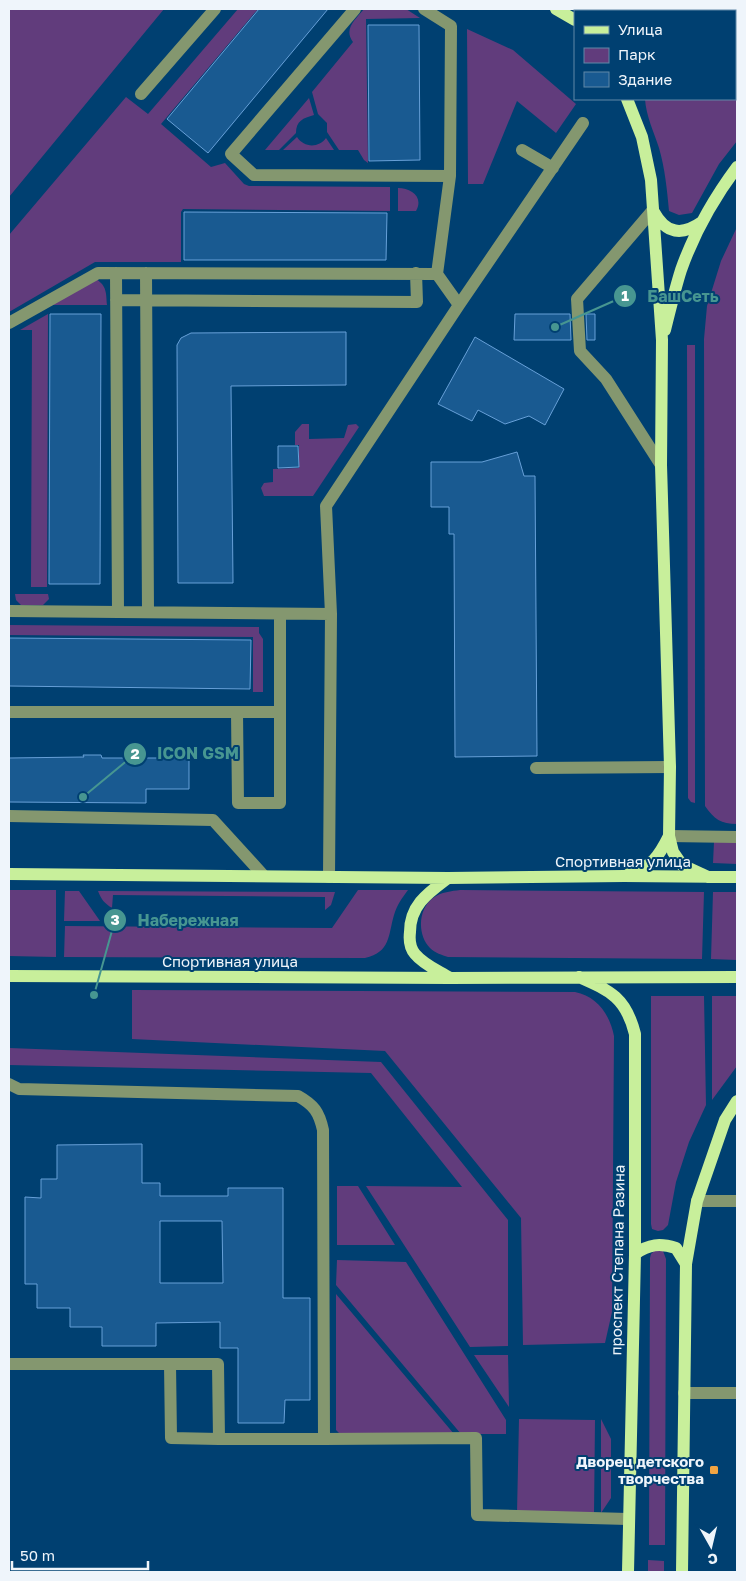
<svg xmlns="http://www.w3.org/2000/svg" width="746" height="1581" viewBox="0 0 746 1581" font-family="'Golos Text',sans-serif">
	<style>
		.green { fill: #613c7c }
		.building { fill: #195a91; stroke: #67a0d8; fill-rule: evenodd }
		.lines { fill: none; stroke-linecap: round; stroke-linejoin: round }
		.minor { stroke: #84976f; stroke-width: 12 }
		.major { stroke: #c8ef9b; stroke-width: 12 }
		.poi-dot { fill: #f2a542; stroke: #004071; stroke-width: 2 }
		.labels { text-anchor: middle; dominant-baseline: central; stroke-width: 4; stroke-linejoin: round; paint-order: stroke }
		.street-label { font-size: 15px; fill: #eff5fb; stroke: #004071 }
		.poi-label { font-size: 15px; font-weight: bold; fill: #eff5fb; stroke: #004071; text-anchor: end }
		.leader { fill: none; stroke: #479691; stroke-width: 2 }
		.callout-dot { fill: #479691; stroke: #004071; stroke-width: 2 }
		.mark-label { font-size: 15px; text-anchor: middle; font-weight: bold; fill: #fff }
		.callout-label { font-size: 16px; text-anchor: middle; font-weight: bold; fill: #479691; stroke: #004071; stroke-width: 4; stroke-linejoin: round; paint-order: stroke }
	</style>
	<rect width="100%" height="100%" fill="#004071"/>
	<!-- green -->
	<path class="green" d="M9 9H164L9 197Z
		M238 9H258L161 124 211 167 225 163 244 184 249 186 390 187V211L183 209 181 212V262H95L9 312V235L126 97 148 114Z
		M364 9H406L420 18 366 19 368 163 364 160 358 150H339L327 132V123L318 114 312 92 353 42C343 29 356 19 364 9Z
		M640 9H737V29H735V11H649Z
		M467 29 513 50 576 104 556 133 517 101 483 184H468Z
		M735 87H737V141L719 164 692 213 679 215 669 211C667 189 665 169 659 148 654 132 646 116 645 99H735Z
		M309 98 314 115C303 118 296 121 296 133L279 150H265Z
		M297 137C304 148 319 148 326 138L334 150H283Z
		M398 188C411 188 424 197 416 211H398Z
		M737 227V824C721 824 714 819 705 806L704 339 707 306 721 261Z
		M96 279C107 286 106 293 107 305H52Z
		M48 314 47 587H31L32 330H20Z
		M687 345H695V803L691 802 688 798Z
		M302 424H309V439L344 438 348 425 356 424 359 427 313 496H264L261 488 264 483 273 482V469L299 468V445H295V432Z
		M15 594H48L49 599 43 605H21L16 600Z
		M9 625 259 627V633L263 639V692H253V637L9 635Z
		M714 842H737V864L713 863Z
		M9 890H56V957L9 956Z
		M358 890H408C402 898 397 905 394 915 388 935 391 952 365 958L64 957 65 926 332 928Z
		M460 890 704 892 702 959 448 957C442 955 435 953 430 948 417 935 418 909 433 898 441 892 452 891 460 890Z
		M65 891H79L100 921H64Z
		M98 891 335 892 331 905 325 910V897L113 895 112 908C104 903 101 899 98 891Z
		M713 892H737V960L711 959Z
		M132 990 575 992C597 996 610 1015 614 1036L612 1312 605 1343 523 1345 521 1218 385 1051 132 1039Z
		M651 996H704L706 1105 689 1142 676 1182 668 1225 663 1230 658 1231 652 1229 651 1224Z
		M712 996H737V1066L712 1100Z
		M9 1048 381 1062 508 1220V1346L470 1347 366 1186 462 1187 371 1073 9 1065Z
		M337 1186H358L395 1245H337Z
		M654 1251H663L666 1259 665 1545H649L650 1258 651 1254Z
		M337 1260 406 1262 506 1420V1434H461L336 1285Z
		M336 1294 454 1434H340L336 1430Z
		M474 1355H508L509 1407Z
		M519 1419 595 1420 594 1514 517 1513Z
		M601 1419 611 1439V1498L601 1513Z
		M648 1560 664 1561V1572H648Z"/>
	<!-- building -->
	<path class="building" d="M259 9H328L208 153 167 119Z
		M368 25H419L420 160 369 161Z
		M184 212 387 213 386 260H184Z
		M50 314H101L100 584H49Z
		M515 314H570L571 340H514Z
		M586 314H595V340H587Z
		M346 332V385L231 386 233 583H178L177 345 181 338 191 333Z
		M475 337 564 389 545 425 529 416 505 424 478 410 472 421 438 404Z
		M278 446H298L299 467 278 468Z
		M517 452 524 476H535L537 756 455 757 454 534H449V507H431V462H482Z
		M9 638 251 640 250 689 9 686Z
		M83 755H101L102 758H189V789H146V803L9 802V758L84 757Z
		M142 1144V1183H160V1196H228V1188H283V1298H310V1400H285L284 1423H238V1348H220V1322L156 1323V1346H102V1327H70V1308H37V1284H25V1197L41 1198V1179H57V1145ZM160 1221H222L223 1283H160Z"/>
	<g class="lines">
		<!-- minor -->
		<path class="minor" d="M355 9 231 154 254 175 450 176
			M424 9 451 26 450 176 437 274 459 305
			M141 94 215 9
			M522 150 553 168
			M653 210 577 299 580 351 606 379 661 465
			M116 273 118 612
			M146 273 148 612
			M116 300 417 302 416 273
			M9 323 98 273 437 274
			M9 611 331 614
			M9 712H280V614
			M237 712 238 803H280V712
			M536 768 670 767
			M9 816 213 820 264 876
			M669 836 737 837
			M329 877 331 614 326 506 459 305 583 123
			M9 1084 19 1089 298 1096C314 1105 319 1112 323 1130L324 1439 476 1438 477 1515 628 1519
			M697 1201H737
			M9 1364H218L219 1439H324
			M170 1364 171 1438 219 1439
			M684 1393H737"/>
		<!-- major -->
		<path class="major" d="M556 9 575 20
			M735 69 737 70
			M627 99 642 137 651 180 662 340 661 465 670 767 669 836 673 852 682 865 708 877
			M654 212C666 234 682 236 702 222
			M665 330C670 310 675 289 681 270 694 233 714 198 737 167
			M9 874 448 878 624 876 737 877
			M629 874C652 866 658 858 669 836
			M448 878C428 893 410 905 410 932 409 940 410 948 415 954 424 965 439 971 450 978L737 977
			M9 976 450 978
			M579 977C611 991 626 998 635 1034V1254L628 1572
			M635 1254C649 1244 660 1243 676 1248L686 1264
			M682 1572 686 1264 697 1201 725 1120 737 1101"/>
	</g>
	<!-- markers -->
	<rect class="poi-dot" x="709" y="1465" width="10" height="10" rx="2.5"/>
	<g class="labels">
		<!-- street labels -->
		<g class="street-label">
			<text x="623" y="861">Спортивная улица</text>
			<text x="230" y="961">Спортивная улица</text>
			<text transform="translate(617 1260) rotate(-89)">проспект Степана Разина</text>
		</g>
		<!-- poi labels -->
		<g class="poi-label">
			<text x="704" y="1461">Дворец детского<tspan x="704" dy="17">творчества</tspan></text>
		</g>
	</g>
	<!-- callouts -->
	<path class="leader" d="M555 327L625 296M83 797L135 754M94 995L115 920"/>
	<g class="callout-dot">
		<circle cx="555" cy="327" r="5"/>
		<circle cx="83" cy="797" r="5"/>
		<circle cx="94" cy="995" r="5"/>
		<circle cx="625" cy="296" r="12"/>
		<circle cx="135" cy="754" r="12"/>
		<circle cx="115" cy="920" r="12"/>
	</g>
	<g class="mark-label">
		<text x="625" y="301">1</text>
		<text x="135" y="759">2</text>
		<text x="115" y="925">3</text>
	</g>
	<g class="callout-label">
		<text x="683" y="302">БашСеть</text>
		<text x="198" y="759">ICON GSM</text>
		<text x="188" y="926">Набережная</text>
	</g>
	<!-- border -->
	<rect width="746" height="1581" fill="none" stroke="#eff5fb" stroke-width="20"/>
	<!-- legend -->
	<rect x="574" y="10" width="162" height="90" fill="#004071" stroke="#6088a8"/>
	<rect x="584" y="26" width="25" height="8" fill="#c8ef9b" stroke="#6088a8"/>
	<text x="618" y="35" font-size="15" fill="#eff5fb">Улица</text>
	<rect x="584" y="48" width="25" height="15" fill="#613c7c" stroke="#6088a8"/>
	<text x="618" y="60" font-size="15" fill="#eff5fb">Парк</text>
	<rect x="584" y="72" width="25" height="15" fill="#195a91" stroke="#6088a8"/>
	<text x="618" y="85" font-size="15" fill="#eff5fb">Здание</text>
	<!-- north arrow -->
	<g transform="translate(711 1546) rotate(172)" stroke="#004071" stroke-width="4" paint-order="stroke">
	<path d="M0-4L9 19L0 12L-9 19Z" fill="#eff5fb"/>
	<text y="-8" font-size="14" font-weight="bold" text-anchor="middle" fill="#eff5fb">С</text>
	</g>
	<!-- scale -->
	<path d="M12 1561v8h136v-8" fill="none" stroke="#eff5fb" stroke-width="2.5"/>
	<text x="20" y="1561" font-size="15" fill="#eff5fb" stroke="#004071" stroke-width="4" paint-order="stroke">50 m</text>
</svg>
